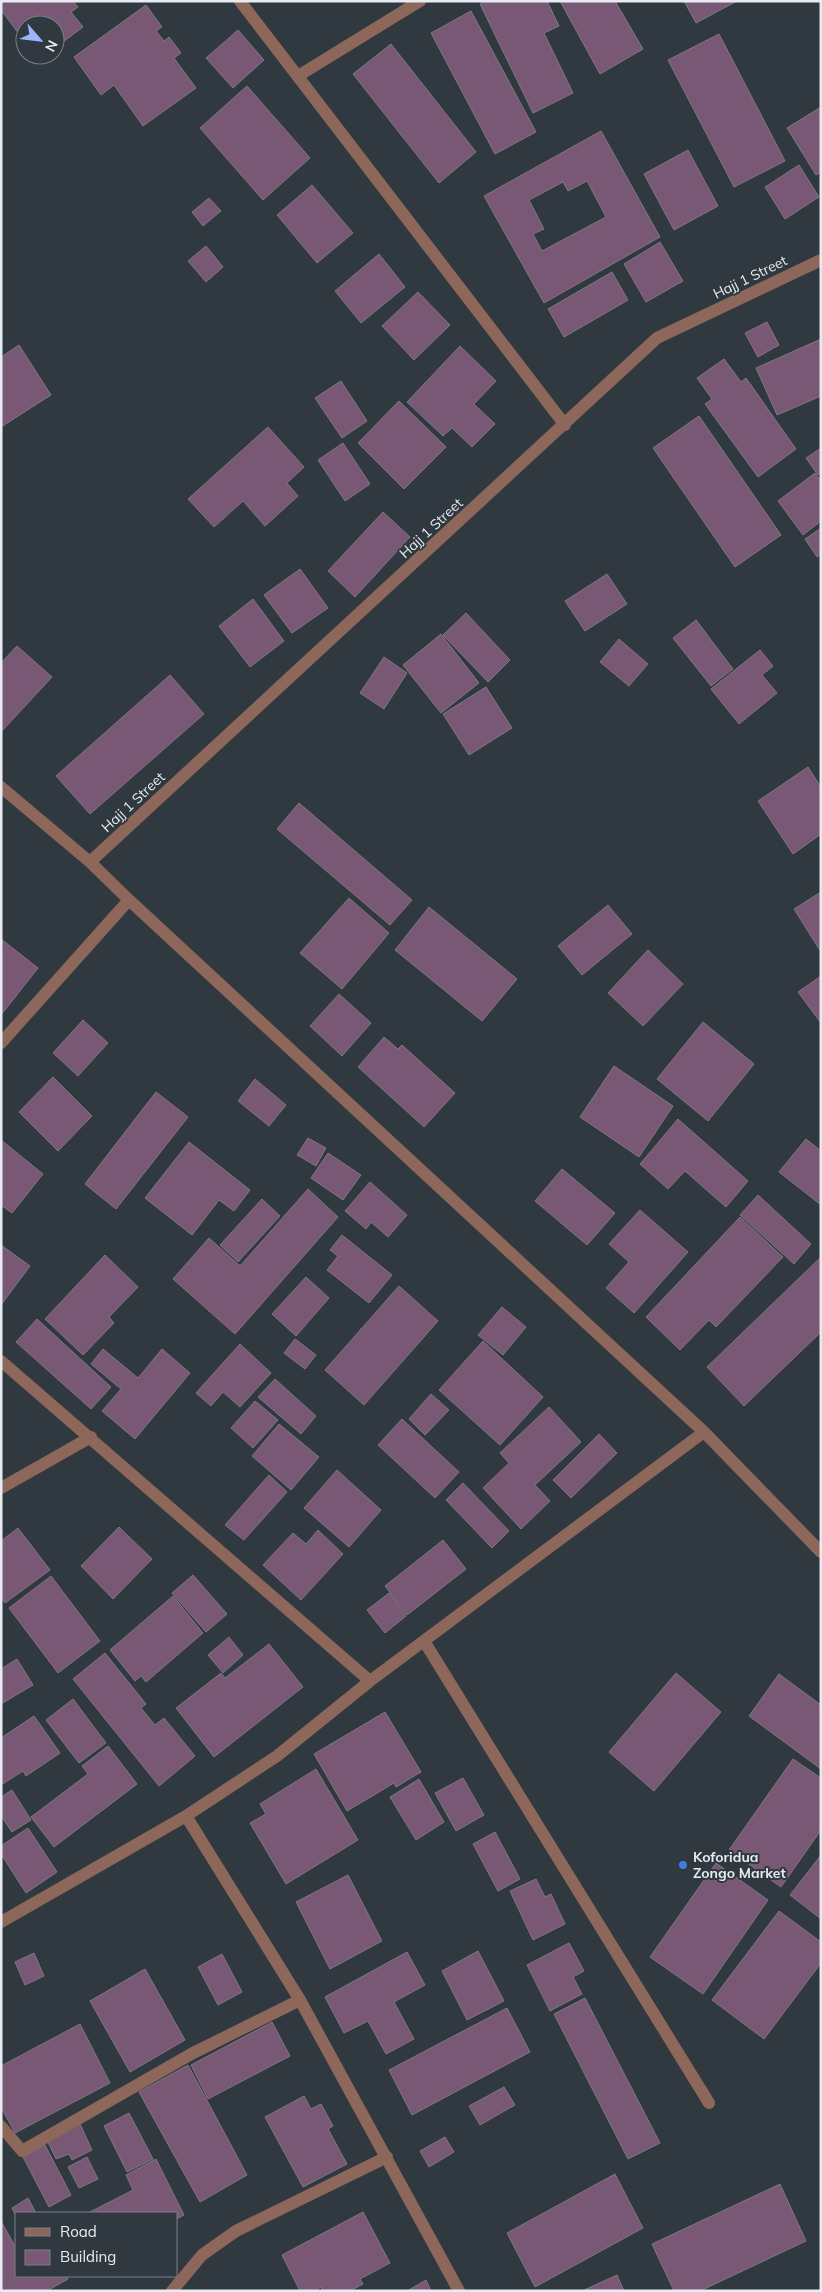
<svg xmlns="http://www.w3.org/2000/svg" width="822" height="2292" viewBox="0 0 822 2292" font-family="Mulish,sans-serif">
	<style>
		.building { fill: #785874; stroke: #817780; fill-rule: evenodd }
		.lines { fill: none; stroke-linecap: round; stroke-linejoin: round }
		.lane { stroke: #8e675b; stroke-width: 12 }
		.street { stroke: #8e675b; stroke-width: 12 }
		.shop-dot { fill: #3f7fe0; stroke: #303840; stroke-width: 2 }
		.labels { text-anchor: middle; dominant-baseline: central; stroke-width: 4; stroke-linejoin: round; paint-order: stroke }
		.street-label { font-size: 14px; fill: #e6ecf1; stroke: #303840 }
		.poi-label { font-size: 14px; font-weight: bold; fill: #e6ecf1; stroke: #303840; text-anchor: start }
	</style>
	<rect width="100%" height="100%" fill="#303840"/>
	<!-- building -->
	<path class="building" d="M1 1H73L78 7 71 12 83 27 55 48V25H25V42L1 10Z
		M486 1H547L559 26 544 33 573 93 533 113 480 4Z
		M560 1H615L643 49 600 74Z
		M684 1H737L696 23Z
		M146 5 162 27 156 31 164 41 169 37 181 53 174 58 196 88 143 126 114 85 101 95 74 57Z
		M471 11 536 132 495 154 431 33Z
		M238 30 264 60 233 88 206 58Z
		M719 34 785 161 734 187 668 60Z
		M391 44 476 152 439 183 353 74Z
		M247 86 310 158 263 200 200 128Z
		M821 107V172L816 175 787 128Z
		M601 131 660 237 544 303 484 196ZM587 181 606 217 542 251 533 234 544 229 529 200 563 182 568 191Z
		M688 150 718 206 674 230 644 174Z
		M799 165 819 197 785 219 765 187Z
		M312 185 353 233 317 263 277 215Z
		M209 198 221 211 203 226 192 212Z
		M660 242 683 281 646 302 624 264Z
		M206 246 223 267 206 282 188 261Z
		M379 254 405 287 361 323 335 291Z
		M612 272 628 300 564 337 548 309Z
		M418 292 450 325 414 360 382 326Z
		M767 322 779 345 758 357 745 333Z
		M821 339V396L777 415 756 368Z
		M19 345 51 395 1 427V357Z
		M460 346 496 381 474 404 495 424 472 447 452 428 443 436 407 402Z
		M724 359 741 382 746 378 796 449 758 477 705 404 712 399 697 378Z
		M341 381 367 421 342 438 315 398Z
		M399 401 446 447 404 489 358 443Z
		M699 416 781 535 735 567 653 448Z
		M268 427 304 467 287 483 298 496 265 526 243 501 214 527 188 499Z
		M343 443 370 484 345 501 318 460Z
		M821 448V472L818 475 806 458Z
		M815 473 821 481V521L803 535 778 501Z
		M383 512 410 537 355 597 328 571Z
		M821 528V554L817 557 805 539Z
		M300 569 328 608 292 633 264 595Z
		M607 574 627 604 585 631 565 601Z
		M253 599 284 641 250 667 219 626Z
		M466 613 510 660 488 682 443 635Z
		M696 620 733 669 711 686 673 638Z
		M441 634 479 683 441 713 403 665Z
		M619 639 648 664 629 686 600 662Z
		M17 646 52 677 1 732V663Z
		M760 650 773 666 762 675 777 693 739 724 711 689Z
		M384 657 407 673 384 709 360 693Z
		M170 675 204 714 90 814 56 776Z
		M486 687 512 728 469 755 443 714Z
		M808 767 821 787V834L793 854 758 801Z
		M299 803 412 900 390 925 277 829Z
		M821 892V952L794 909Z
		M349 898 389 933 342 989 300 953Z
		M608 905 632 934 582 975 558 946Z
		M429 907 517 979 482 1021 395 950Z
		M1 939 38 968 1 1015Z
		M648 950 683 984 643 1026 608 993Z
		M821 976V1023L798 992Z
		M339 994 371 1023 342 1056 310 1026Z
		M83 1020 108 1043 78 1076 53 1053Z
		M703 1022 754 1064 708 1121 657 1079Z
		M384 1037 398 1049 402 1045 455 1093 424 1127 358 1067Z
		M614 1066 673 1106 639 1157 580 1117Z
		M53 1077 92 1116 58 1151 19 1112Z
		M255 1079 286 1105 269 1126 238 1101Z
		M156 1092 188 1117 116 1209 85 1184Z
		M678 1119 748 1181 726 1207 685 1171 668 1189 640 1164Z
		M308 1138 326 1148 316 1166 297 1155Z
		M806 1139 821 1151V1205L779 1172Z
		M1 1140 43 1174 12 1213 1 1205Z
		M189 1142 250 1190 234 1211 219 1200 192 1235 145 1198Z
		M328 1153 361 1175 343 1200 311 1178Z
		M562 1169 615 1213 587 1245 535 1201Z
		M370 1182 407 1215 388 1237 371 1222 366 1229 345 1211Z
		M308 1189 338 1217 235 1334 173 1279 209 1238 240 1266Z
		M758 1195 811 1244 794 1264 740 1215Z
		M262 1199 280 1216 238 1262 220 1245Z
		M640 1210 688 1252 634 1313 606 1288 629 1262 609 1244Z
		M740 1217 783 1257 716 1327 709 1320 680 1350 646 1317Z
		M342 1235 392 1275 369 1303 327 1270 338 1256 330 1250Z
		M1 1245 30 1266 1 1305Z
		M105 1255 138 1287 109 1317 114 1323 83 1355 45 1319Z
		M821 1257V1332L744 1406 707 1367Z
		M306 1277 329 1298 296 1336 272 1314Z
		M399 1286 438 1321 364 1405 325 1370Z
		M502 1307 526 1327 503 1355 478 1335Z
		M37 1319 111 1387 91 1409 16 1342Z
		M295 1339 316 1355 305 1369 284 1353Z
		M483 1341 543 1397 500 1445 439 1390Z
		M240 1344 271 1373 240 1407 223 1392 211 1406 196 1393Z
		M103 1349 138 1378 162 1349 190 1373 135 1439 102 1411 121 1389 91 1364Z
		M275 1379 316 1416 301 1434 258 1397Z
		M431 1394 449 1410 425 1435 409 1419Z
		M255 1401 278 1420 253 1448 231 1428Z
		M549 1407 581 1442 535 1485 550 1501 521 1529 483 1488 509 1463 500 1453Z
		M402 1419 459 1472 435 1498 378 1445Z
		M279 1424 319 1457 291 1490 252 1456Z
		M599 1434 617 1453 571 1498 553 1480Z
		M337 1470 381 1510 349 1547 304 1508Z
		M269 1475 287 1492 244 1540 225 1525Z
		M463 1483 509 1531 492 1548 446 1500Z
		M119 1527 152 1559 113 1599 81 1566Z
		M18 1528 50 1570 5 1603 1 1597V1541Z
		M318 1530 343 1554 301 1600 263 1565 293 1533 306 1544Z
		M443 1540 466 1569 407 1615 385 1586Z
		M193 1575 227 1614 206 1632 172 1593Z
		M51 1576 100 1641 58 1673 9 1608Z
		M389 1593 406 1616 385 1633 367 1610Z
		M173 1596 203 1633 146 1682 141 1676 135 1681 110 1650Z
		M229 1637 243 1655 223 1673 208 1655Z
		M269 1644 303 1687 214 1757 176 1708 221 1673 225 1678Z
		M105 1653 146 1704 141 1708 155 1725 164 1718 195 1756 159 1786 73 1679Z
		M17 1659 33 1685 1 1704V1669Z
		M676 1673 721 1712 654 1791 609 1752Z
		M779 1674 821 1705V1769L749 1716Z
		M73 1699 106 1743 79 1763 46 1720Z
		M385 1712 421 1772 396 1787 394 1783 347 1811 314 1754Z
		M34 1716 60 1753 26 1776 23 1771 1 1785V1738Z
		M108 1746 137 1784 54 1847 31 1817 88 1774 82 1766Z
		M793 1759 821 1778V1830L781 1887 729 1850Z
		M316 1769 358 1840 286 1884 250 1823 266 1814 260 1804Z
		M463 1778 484 1815 456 1831 435 1793Z
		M419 1779 444 1822 416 1840 390 1797Z
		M12 1790 31 1820 12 1832 1 1816V1797Z
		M28 1828 57 1872 26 1893 1 1854V1846Z
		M495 1832 520 1879 498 1891 473 1844Z
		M821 1855V1919L790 1895Z
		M716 1863 768 1900 703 1994 650 1957Z
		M348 1875 382 1941 330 1969 296 1902Z
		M536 1879 545 1897 551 1894 565 1924 533 1940 510 1891Z
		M779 1911 821 1942V1963L764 2039 712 2000Z
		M569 1943 584 1971 573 1977 582 1994 550 2011 527 1965Z
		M478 1951 504 2001 467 2020 442 1971Z
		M407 1952 425 1985 394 2002 414 2039 386 2054 368 2021 344 2033 325 1997Z
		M34 1953 44 1976 25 1985 15 1962Z
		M222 1954 242 1992 218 2005 198 1967Z
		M145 1969 185 2040 130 2072 90 2001Z
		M585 1998 660 2143 628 2159 554 2014Z
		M507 2008 530 2052 412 2115 389 2070Z
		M272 2022 290 2056 208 2099 191 2065Z
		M80 2024 110 2083 15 2133 1 2107V2066Z
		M188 2065 247 2175 200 2202 139 2092Z
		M504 2087 515 2105 480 2125 469 2106Z
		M304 2096 311 2109 321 2104 333 2126 328 2129 347 2164 303 2187 265 2117Z
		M129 2113 153 2159 127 2172 104 2126Z
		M80 2124 92 2150 72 2160 69 2154 56 2159 47 2140Z
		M445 2137 454 2152 429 2167 420 2151Z
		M45 2145 71 2195 49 2207 23 2157Z
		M87 2157 98 2179 79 2188 68 2167Z
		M156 2159 184 2215 176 2219V2213H88L133 2190 126 2175Z
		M615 2174 643 2228 535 2287 507 2233Z
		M780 2184 806 2241 700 2291H674L652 2244Z
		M28 2198 36 2213H16V2216L12 2208Z
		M363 2212 390 2263 360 2279 363 2284 350 2291H323L321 2287 315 2291H300L282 2255Z
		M1 2221 16 2248V2276H66L68 2279 47 2291H1Z
		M617 2275 624 2291H582Z
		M426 2280 431 2291H407Z"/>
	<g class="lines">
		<!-- lane -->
		<path class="lane" d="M424 1641 709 2103"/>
		<!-- street -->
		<path class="street" d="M240 1 565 425
			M298 76 420 1
			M1 787 90 862 129 900 704 1432 821 1552
			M90 862 657 338 821 260
			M1 1043 129 900
			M1 1361 370 1681
			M1 1488 91 1437
			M186 1816 300 2000 459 2291
			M1 1922 186 1816 277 1756 370 1681 704 1432
			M1 2126 22 2151 193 2053 300 2000
			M172 2291 202 2255 236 2231 387 2157"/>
	</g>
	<!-- markers -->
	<circle class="shop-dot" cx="683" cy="1865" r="5"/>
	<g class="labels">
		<!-- street labels -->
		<g class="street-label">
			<text transform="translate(750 277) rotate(-26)">Hajj 1 Street</text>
			<text transform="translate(431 528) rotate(-43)">Hajj 1 Street</text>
			<text transform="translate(133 802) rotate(-43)">Hajj 1 Street</text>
		</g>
		<!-- poi labels -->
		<g class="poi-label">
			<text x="693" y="1857">Koforidua<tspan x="693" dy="16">Zongo Market</tspan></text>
		</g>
	</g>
	<!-- border -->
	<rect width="822" height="2292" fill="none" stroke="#e6ecf1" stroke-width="5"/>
	<!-- legend -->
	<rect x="15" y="2212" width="162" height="65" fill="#303840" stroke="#798087"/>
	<rect x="25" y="2228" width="25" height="8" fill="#8e675b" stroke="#798087"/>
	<text x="60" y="2237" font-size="15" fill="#e6ecf1">Road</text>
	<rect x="25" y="2250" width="25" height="15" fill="#785874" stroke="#798087"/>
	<text x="60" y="2262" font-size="15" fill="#e6ecf1">Building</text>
	<!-- north arrow -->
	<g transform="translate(40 40) rotate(118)"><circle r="24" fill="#303840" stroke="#798087"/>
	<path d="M0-4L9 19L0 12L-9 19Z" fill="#9ab5fd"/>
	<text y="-8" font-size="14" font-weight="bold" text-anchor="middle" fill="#e6ecf1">N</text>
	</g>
</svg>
